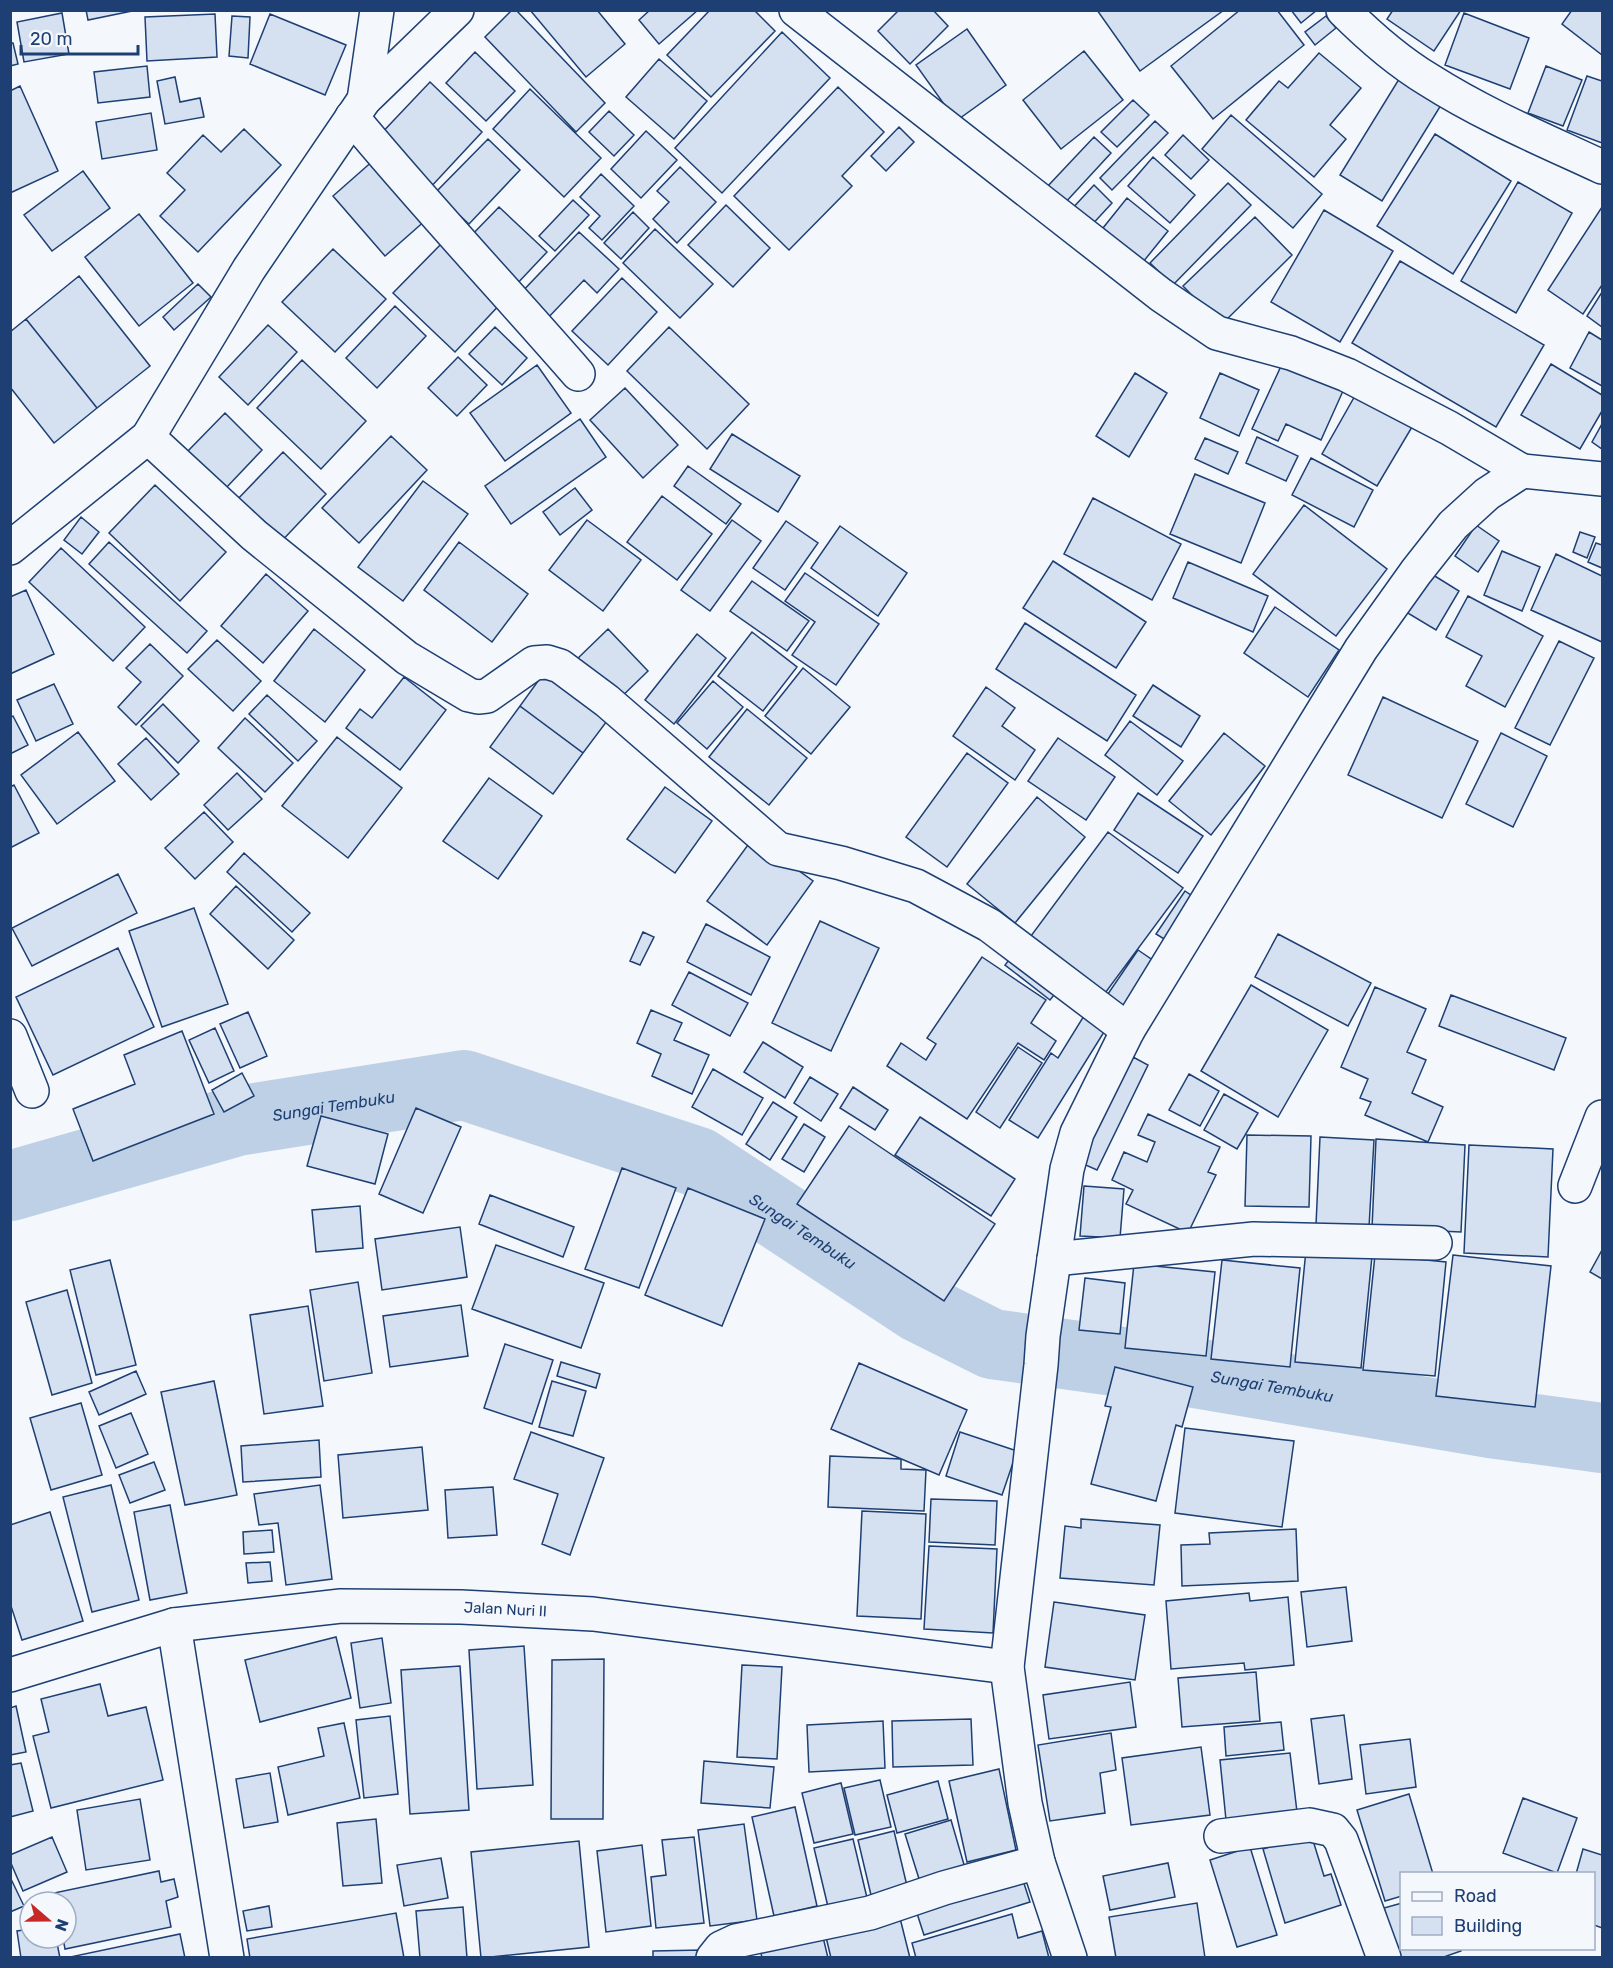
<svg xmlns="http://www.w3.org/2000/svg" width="1613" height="1968" viewBox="0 0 1613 1968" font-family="Rubik,sans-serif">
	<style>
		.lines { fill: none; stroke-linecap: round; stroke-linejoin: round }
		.river { stroke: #bed0e5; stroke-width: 70 }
		.building { fill: #d5e0f0; stroke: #1d3f73; stroke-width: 1.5 }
		.minor-casing { stroke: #1d3f73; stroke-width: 36 }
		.minor { stroke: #f4f7fb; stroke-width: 33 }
		.labels { text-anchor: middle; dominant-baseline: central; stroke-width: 4.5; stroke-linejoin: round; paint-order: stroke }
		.street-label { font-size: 15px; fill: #1d3f73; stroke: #f4f7fb }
		.water-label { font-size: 16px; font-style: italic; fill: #1d3f73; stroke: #f4f7fb }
	</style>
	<rect width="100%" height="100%" fill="#f4f7fb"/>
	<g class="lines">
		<!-- river -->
		<path class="river" id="s1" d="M10 1186 237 1121 464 1085 698 1162 920 1308 992 1344 1165 1368 1490 1423 1602 1438"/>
	</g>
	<!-- building -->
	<path class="building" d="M86 10H137L88 20Z
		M512 10H516L605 103 576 132 485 37Z
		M530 10H597L625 44 586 77Z
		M650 10H698L659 44 639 20Z
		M710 10H754L775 31 711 97 667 55Z
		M899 10H933L948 26 910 64 878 31Z
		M1097 10H1224L1140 71Z
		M1240 10H1277L1304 45 1213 119 1171 66Z
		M1291 10H1317L1301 23Z
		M1393 10H1461L1434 51 1387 19Z
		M1572 10H1602V55L1562 24Z
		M62 13 69 54 24 62 17 22Z
		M1464 13 1529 38 1510 89 1445 65Z
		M215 14 217 57 147 61 145 17Z
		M270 14 346 45 325 95 250 64Z
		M232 16 250 17 248 58 229 56Z
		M1326 16 1336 28 1315 45 1305 32Z
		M967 29 1006 85 956 121 916 65Z
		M782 32 830 78 722 193 675 148Z
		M10 43H13L18 64 10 66Z
		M1084 51 1123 100 1061 149 1023 100Z
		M475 52 515 91 486 121 446 83Z
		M1319 53 1361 88 1330 125 1346 139 1314 177 1246 120 1279 81 1288 88Z
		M659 59 707 101 674 139 626 97Z
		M147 66 150 97 98 103 94 72Z
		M1546 66 1582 80 1563 126 1528 113Z
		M1404 71 1446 97 1382 201 1340 175Z
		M1587 76 1602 81V143L1567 130Z
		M175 77 180 102 200 98 204 117 165 124 157 81Z
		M430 82 482 132 428 190 376 139Z
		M20 86 58 171 10 193V91Z
		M838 87 884 132 842 176 852 186 789 250 734 196Z
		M530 89 601 158 564 197 493 129Z
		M1133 100 1149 115 1117 147 1101 132Z
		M609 111 634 135 614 156 589 132Z
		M151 113 157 150 102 159 96 122Z
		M1231 115 1322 194 1293 228 1202 149Z
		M1155 121 1168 133 1112 190 1100 178Z
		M899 127 914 142 886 171 871 156Z
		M244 129 281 165 198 252 160 216 185 190 167 173 203 135 221 152Z
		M646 131 677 160 641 198 611 169Z
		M1435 134 1511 181 1453 274 1377 226Z
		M1183 135 1209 160 1191 179 1165 155Z
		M1094 137 1111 153 1064 204 1046 188Z
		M488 139 520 170 469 224 435 193Z
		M1153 157 1195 195 1170 223 1128 186Z
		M375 159 427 219 385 256 333 196Z
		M680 167 716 202 677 243 653 219 669 202 657 191Z
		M83 171 110 208 52 251 24 215Z
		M601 174 634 206 602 240 589 228 600 216 580 197Z
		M1518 182 1572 213 1516 313 1461 281Z
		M1228 183 1251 205 1173 285 1150 263Z
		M1094 185 1112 203 1089 228 1070 211Z
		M1127 198 1168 231 1143 262 1103 228Z
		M573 200 589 215 555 251 539 236Z
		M726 205 770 248 733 287 688 245Z
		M499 207 547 252 514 287 466 241Z
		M1602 207V285L1583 314 1548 290Z
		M1324 210 1393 251 1340 342 1271 302Z
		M633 212 649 228 621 259 604 243Z
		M139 214 193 283 139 326 85 257Z
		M1255 217 1292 255 1221 325 1183 286Z
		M655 229 713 284 680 318 623 263Z
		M579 232 619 269 597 293 584 280 545 321 518 296Z
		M445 240 506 298 455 352 393 293Z
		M333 249 386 299 335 352 282 302Z
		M1400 261 1544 345 1496 427 1352 343Z
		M79 276 150 366 97 408 26 319Z
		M622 278 657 312 608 365 572 331Z
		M198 284 211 297 174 330 163 317Z
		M1602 292V327L1587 316Z
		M395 306 426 336 377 388 346 358Z
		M26 319 97 408 54 443 10 387V332Z
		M268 325 297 352 248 405 219 377Z
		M495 327 527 358 502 385 469 354Z
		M669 327 749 404 707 449 627 371Z
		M1589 332 1602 340V386L1570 368Z
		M458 357 487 385 457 416 428 388Z
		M302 360 366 421 321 469 257 408Z
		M1282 364 1343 391 1321 440 1286 424 1278 441 1252 429Z
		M1551 364 1602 395V411L1580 449 1521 415Z
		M537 365 571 413 505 461 470 413Z
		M1135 373 1167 393 1129 457 1096 436Z
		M1220 373 1259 390 1239 436 1200 418Z
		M625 388 678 445 643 478 590 420Z
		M1356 394 1412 427 1377 486 1322 454Z
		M225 413 262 450 225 489 187 452Z
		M580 419 606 457 511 524 485 486Z
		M1602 424V449L1592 442Z
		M732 434 800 476 778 512 710 469Z
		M391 436 427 470 359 543 322 508Z
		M1257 437 1298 456 1286 481 1246 463Z
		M1205 438 1238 452 1228 474 1195 459Z
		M283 452 326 494 278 545 234 503Z
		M1311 458 1373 490 1354 527 1292 495Z
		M688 466 741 504 726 524 674 486Z
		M1195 474 1265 503 1241 563 1170 534Z
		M423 481 468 514 403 601 358 567Z
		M155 485 226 552 180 601 109 533Z
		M575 488 592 510 560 535 543 512Z
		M662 496 712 534 677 580 627 542Z
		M1093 498 1181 544 1152 600 1064 554Z
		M1304 505 1387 569 1336 636 1253 574Z
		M81 517 99 532 82 554 64 540Z
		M587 520 641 560 603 611 549 570Z
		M732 520 761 541 710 611 681 590Z
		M786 521 818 543 785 590 753 568Z
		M1476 525 1499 541 1478 572 1455 556Z
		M840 526 907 573 878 616 811 568Z
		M1580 532 1595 537 1587 558 1573 552Z
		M109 542 207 631 187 653 89 564Z
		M459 542 528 594 492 642 424 590Z
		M1596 543 1602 545V568L1588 562Z
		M61 548 145 627 113 661 29 582Z
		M1502 551 1540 567 1522 611 1484 595Z
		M1556 554 1602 576V642L1531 610Z
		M1053 561 1146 622 1116 668 1023 608Z
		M1188 562 1268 596 1253 632 1173 598Z
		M805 573 879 624 836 685 792 655 815 622 785 601Z
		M1430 573 1459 591 1436 630 1406 612Z
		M266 574 308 611 263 663 221 626Z
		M752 581 809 621 787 651 730 611Z
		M26 590 54 654 10 674V597Z
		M1468 596 1543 636 1505 707 1466 686 1482 656 1446 637Z
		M1275 607 1339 650 1308 697 1244 653Z
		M1025 623 1136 695 1107 741 996 669Z
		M314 629 365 670 325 722 274 681Z
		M608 629 648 671 614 704 574 662Z
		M752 632 797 667 763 711 718 676Z
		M697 634 726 658 674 724 645 700Z
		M217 640 261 681 233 711 188 669Z
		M1559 641 1594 658 1550 745 1515 728Z
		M150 644 183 676 136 725 118 707 141 682 126 668Z
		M803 668 850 707 811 754 765 716Z
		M546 670 610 717 583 753 520 706Z
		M404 677 446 710 400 770 346 728 360 709 372 718Z
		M713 681 743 707 707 749 677 723Z
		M54 684 73 724 36 741 17 700Z
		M1153 685 1200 716 1181 747 1133 716Z
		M986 687 1015 708 1002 726 1035 750 1015 780 953 736Z
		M267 695 317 741 298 761 249 714Z
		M1383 697 1478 741 1442 818 1348 775Z
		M163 704 199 741 178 763 141 726Z
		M520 706 583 753 553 794 490 747Z
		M747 709 807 758 769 805 709 757Z
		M13 716 28 745 10 754V718Z
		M245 718 293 763 265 792 218 748Z
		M1130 721 1183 761 1157 795 1105 755Z
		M78 732 115 781 57 824 21 775Z
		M1224 733 1265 766 1211 835 1169 801Z
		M1501 733 1547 756 1513 827 1466 804Z
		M337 737 402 788 348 858 282 806Z
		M146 738 179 774 151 800 118 764Z
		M1058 738 1115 777 1086 820 1028 781Z
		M967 753 1008 783 947 867 906 837Z
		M237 773 262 799 228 830 204 805Z
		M489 778 542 816 498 879 443 841Z
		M14 785 39 833 10 848V787Z
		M665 787 712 821 675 873 627 839Z
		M1138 793 1203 836 1178 873 1114 830Z
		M1037 797 1085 837 1015 923 967 884Z
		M204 812 233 842 195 879 165 848Z
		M1108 832 1183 888 1097 1004 1022 948Z
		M753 838 813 881 767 945 707 901Z
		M244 853 310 913 292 932 227 872Z
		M118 874 137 913 32 966 12 928Z
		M236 886 294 940 268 969 210 914Z
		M1185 891 1198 900 1169 942 1156 934Z
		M194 908 228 1004 162 1027 129 931Z
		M820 921 879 948 831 1051 772 1023Z
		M706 924 770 957 751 995 687 962Z
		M643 932 654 937 640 965 630 961Z
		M1278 934 1371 983 1348 1026 1255 977Z
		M118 948 154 1027 53 1075 16 997Z
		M1017 950 1062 985 1050 1000 1005 965Z
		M1138 950 1157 963 1118 1019 1099 1007Z
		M982 957 1046 1000 1031 1023 1056 1041 1044 1060 1018 1043 967 1119 887 1066 901 1043 926 1060 936 1044 927 1038Z
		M689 972 748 1003 730 1036 672 1005Z
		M1251 985 1328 1030 1278 1117 1201 1071Z
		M1375 987 1426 1009 1407 1052 1426 1060 1412 1093 1443 1107 1428 1142 1365 1115 1371 1102 1360 1098 1368 1079 1341 1067Z
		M1451 995 1566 1038 1554 1070 1439 1026Z
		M651 1010 682 1023 674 1040 709 1055 692 1094 652 1076 661 1054 637 1043Z
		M1087 1011 1109 1024 1038 1138 1009 1120 1051 1053 1058 1058Z
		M248 1012 267 1056 240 1068 220 1024Z
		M215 1028 234 1071 209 1083 189 1040Z
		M182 1031 214 1114 93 1161 73 1109 135 1084 124 1055Z
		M763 1042 803 1067 785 1098 744 1072Z
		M1018 1047 1042 1063 1000 1128 976 1112Z
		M1133 1057 1148 1065 1097 1170 1081 1163Z
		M713 1069 763 1098 742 1135 692 1107Z
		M242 1073 254 1096 224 1112 212 1090Z
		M1189 1074 1219 1091 1200 1126 1169 1110Z
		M810 1077 838 1094 821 1121 794 1103Z
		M853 1087 888 1110 875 1130 840 1108Z
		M1224 1094 1258 1113 1237 1149 1204 1130Z
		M773 1102 797 1117 770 1160 746 1144Z
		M416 1108 461 1127 423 1213 379 1194Z
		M1148 1114 1220 1147 1208 1172 1216 1175 1188 1233 1126 1204 1133 1190 1112 1180 1124 1152 1147 1162 1155 1142 1138 1135Z
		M321 1116 388 1134 375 1184 307 1166Z
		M920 1117 1015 1179 991 1216 895 1155Z
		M804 1124 825 1137 804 1172 782 1159Z
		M849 1126 995 1224 944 1301 797 1204Z
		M1247 1135 1311 1136 1309 1207 1245 1206Z
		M1320 1137 1374 1140 1369 1227 1316 1225Z
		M1376 1139 1465 1145 1461 1232 1372 1228Z
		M1469 1145 1553 1149 1548 1257 1464 1253Z
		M622 1168 676 1188 639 1288 585 1269Z
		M1084 1186 1124 1189 1120 1238 1080 1236Z
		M688 1188 765 1219 722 1326 645 1295Z
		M490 1195 574 1227 563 1257 479 1224Z
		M360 1206 363 1248 316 1252 312 1210Z
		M460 1227 467 1277 382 1290 375 1239Z
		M496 1245 604 1283 581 1348 472 1309Z
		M1306 1250 1372 1256 1361 1368 1295 1362Z
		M1602 1250V1279L1590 1272Z
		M1375 1255 1446 1262 1435 1376 1363 1370Z
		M1453 1255 1551 1266 1535 1407 1436 1396Z
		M110 1260 136 1365 96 1375 70 1270Z
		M1222 1260 1300 1268 1290 1367 1211 1359Z
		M1134 1264 1215 1272 1206 1356 1125 1348Z
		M1085 1278 1125 1283 1120 1334 1079 1330Z
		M358 1282 372 1373 324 1381 310 1290Z
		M67 1290 92 1383 52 1395 26 1302Z
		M461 1305 468 1356 390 1367 383 1316Z
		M308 1306 323 1406 264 1414 250 1315Z
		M505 1344 553 1360 532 1424 484 1408Z
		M561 1362 600 1374 596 1388 557 1376Z
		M859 1363 967 1410 939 1475 831 1429Z
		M1115 1367 1193 1387 1182 1427 1176 1425 1156 1501 1091 1484 1111 1407 1105 1406Z
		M136 1371 146 1394 99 1415 89 1392Z
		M214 1381 237 1495 185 1505 161 1392Z
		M552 1381 586 1391 573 1436 539 1427Z
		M81 1403 102 1475 51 1490 30 1418Z
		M131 1413 148 1454 116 1468 99 1426Z
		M1185 1428 1294 1441 1282 1527 1175 1513Z
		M531 1432 604 1458 570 1555 542 1544 558 1494 514 1479Z
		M960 1432 1017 1451 1002 1495 946 1476Z
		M319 1440 321 1477 243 1482 241 1446Z
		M422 1447 428 1510 343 1518 338 1455Z
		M830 1456 901 1459V1469L926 1470 924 1511 828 1507Z
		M154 1462 165 1490 130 1503 119 1475Z
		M111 1485 139 1600 92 1612 63 1497Z
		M320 1485 332 1579 286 1585 278 1523 259 1525 254 1494Z
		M493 1487 497 1535 448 1538 445 1490Z
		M931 1499 997 1501 995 1545 929 1542Z
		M170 1505 187 1593 150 1600 134 1512Z
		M862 1511 926 1514 921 1619 857 1616Z
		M50 1512 83 1621 22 1640 10 1603V1525Z
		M1081 1519 1160 1525 1154 1585 1060 1578 1065 1526 1081 1528Z
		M1296 1529 1298 1581 1182 1586 1181 1545 1210 1544 1209 1533Z
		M272 1530 274 1552 244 1554 243 1532Z
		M929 1546 997 1549 993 1633 924 1629Z
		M270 1562 272 1581 248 1583 246 1563Z
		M1346 1587 1352 1641 1307 1647 1301 1592Z
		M1249 1593 1250 1601 1288 1597 1294 1665 1245 1670 1244 1663 1171 1669 1166 1601Z
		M1054 1602 1145 1615 1135 1680 1045 1667Z
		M336 1637 351 1698 260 1722 245 1660Z
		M382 1638 391 1703 360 1708 351 1643Z
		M524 1646 533 1785 477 1789 469 1650Z
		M604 1659 603 1819H551L552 1660Z
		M742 1665 782 1667 777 1759 737 1757Z
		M460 1666 469 1810 410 1814 401 1670Z
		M1256 1672 1260 1721 1182 1727 1178 1678Z
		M1130 1682 1136 1727 1049 1739 1043 1695Z
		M100 1684 108 1716 146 1707 163 1780 51 1808 33 1736 49 1732 41 1699Z
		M16 1706 26 1752 10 1755V1708Z
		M1344 1715 1352 1779 1319 1784 1311 1719Z
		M390 1716 398 1794 364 1798 356 1720Z
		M971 1719 973 1765 893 1767 892 1721Z
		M883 1721 885 1768 809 1772 807 1725Z
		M1281 1722 1284 1750 1226 1756 1224 1727Z
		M344 1723 360 1798 288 1815 278 1767 324 1756 318 1728Z
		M1111 1733 1116 1770 1100 1773 1105 1813 1050 1821 1038 1745Z
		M1410 1739 1416 1787 1366 1794 1360 1745Z
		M1201 1747 1210 1815 1131 1825 1122 1758Z
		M1290 1753 1297 1812 1226 1820 1220 1760Z
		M704 1761 774 1767 770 1808 701 1803Z
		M21 1763 33 1811 10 1817V1765Z
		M999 1769 1016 1850 967 1862 949 1781Z
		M270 1773 278 1822 244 1828 236 1779Z
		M880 1780 891 1827 855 1835 844 1788Z
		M938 1781 948 1819 897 1833 887 1795Z
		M841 1783 853 1834 814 1843 802 1793Z
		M1409 1794 1433 1874H1402V1896L1385 1901 1357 1810Z
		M1523 1798 1577 1818 1557 1873 1503 1853Z
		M140 1799 150 1860 86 1870 77 1810Z
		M795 1807 817 1906 774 1916 752 1817Z
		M376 1819 382 1883 343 1886 337 1823Z
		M951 1820 965 1868 920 1882 905 1834Z
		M744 1824 757 1920 710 1926 698 1830Z
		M894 1831 907 1886 871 1895 858 1840Z
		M1311 1834 1324 1876 1331 1874 1341 1905 1285 1923 1263 1849Z
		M52 1837 67 1872 23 1891 10 1861V1855Z
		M694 1837 704 1923 656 1928 651 1877 666 1875 662 1840Z
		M853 1839 868 1902 829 1911 814 1848Z
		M579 1841 589 1947 481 1958 471 1852Z
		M642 1845 651 1926 606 1932 597 1851Z
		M1250 1847 1277 1935 1237 1947 1210 1860Z
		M1583 1849 1602 1855V1928L1594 1925V1874H1576Z
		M441 1858 448 1898 404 1906 397 1865Z
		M1168 1863 1175 1897 1110 1910 1103 1876Z
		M1019 1868 1030 1902 924 1935 913 1901Z
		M159 1871 161 1882 174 1879 178 1897 166 1901 171 1927 65 1949 63 1938H66V1902H56L54 1893Z
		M10 1877 24 1906 10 1912Z
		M1197 1903 1205 1958H1116L1109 1917Z
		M1402 1903V1948H1461V1951L1441 1958H1399L1384 1908Z
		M269 1906 272 1927 247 1931 243 1911Z
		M463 1907 467 1958H420L416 1911Z
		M396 1913 404 1958H250L247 1939Z
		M1012 1914 1018 1938 1042 1931 1049 1958H916L912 1943Z
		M900 1918 910 1958H831L826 1937Z
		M30 1929V1938H56L60 1958H21L17 1931Z
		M180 1934 185 1958H70V1957Z
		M823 1937 828 1958H762L761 1953Z
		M702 1950V1958H653V1951Z"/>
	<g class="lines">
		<!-- minor casing -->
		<g class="minor-casing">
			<g id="minor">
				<path d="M796 10 1161 295 1217 333 1291 353 1347 375 1449 428 1522 471"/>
				<path d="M1343 10C1368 35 1399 62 1429 80 1484 115 1544 140 1602 167"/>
				<path d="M364 100 377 10"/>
				<path d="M352 117C425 205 503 288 578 374"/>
				<path d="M148 437 254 535 407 658 469 695 478 697 487 696 534 663 547 662 560 666 607 701 778 849 841 863 916 886 989 925 1128 1030"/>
				<path d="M10 548 148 437 249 269 364 100 457 10"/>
				<path d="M10 1036 32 1091"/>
				<path d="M1575 1186 1602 1117"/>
				<path d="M1054 1259 1254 1239 1435 1243"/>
				<path d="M174 1625 227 1958"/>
				<path id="s2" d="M10 1675 174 1625 341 1606 461 1607 593 1614 1007 1667"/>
				<path d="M1221 1836 1310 1825 1333 1830 1341 1840 1384 1958"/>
				<path d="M713 1958 721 1948 736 1941 870 1913 944 1888 1038 1862"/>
				<path d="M1070 1958 1038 1862 1025 1803 1007 1667 1041 1365 1043 1336 1067 1169 1077 1133 1128 1030 1361 649 1416 572 1453 525 1487 494 1522 471 1602 479"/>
			</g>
		</g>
		<!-- minor -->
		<use href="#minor" class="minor"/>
	</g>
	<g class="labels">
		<!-- street labels -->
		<g class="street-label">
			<text stroke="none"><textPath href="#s2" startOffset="504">Jalan Nuri II</textPath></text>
		</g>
		<!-- water labels -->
		<g class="water-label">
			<text stroke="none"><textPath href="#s1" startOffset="334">Sungai Tembuku</textPath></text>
			<text stroke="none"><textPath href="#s1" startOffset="838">Sungai Tembuku</textPath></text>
			<text stroke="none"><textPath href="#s1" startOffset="1342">Sungai Tembuku</textPath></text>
		</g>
	</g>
	<!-- border -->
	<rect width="1613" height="1968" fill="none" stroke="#1d3f73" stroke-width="24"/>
	<!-- legend -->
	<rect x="1400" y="1872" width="195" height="78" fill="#f4f7fb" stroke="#9eadc5" stroke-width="1.5"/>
	<rect x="1412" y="1892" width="30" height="9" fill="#f4f7fb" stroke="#9eadc5" stroke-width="1.5"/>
	<text x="1454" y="1902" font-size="18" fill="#1d3f73">Road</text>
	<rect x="1412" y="1917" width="30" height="18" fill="#d5e0f0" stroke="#9eadc5" stroke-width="1.5"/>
	<text x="1454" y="1932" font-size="18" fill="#1d3f73">Building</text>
	<!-- north arrow -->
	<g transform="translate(48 1920) rotate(110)"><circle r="28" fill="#f4f7fb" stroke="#9eadc5" stroke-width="1.5"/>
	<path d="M0-4.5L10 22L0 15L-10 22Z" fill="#c62828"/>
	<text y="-9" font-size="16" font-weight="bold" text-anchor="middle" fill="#1d3f73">N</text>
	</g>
	<!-- scale -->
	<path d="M21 45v9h117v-9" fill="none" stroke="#1d3f73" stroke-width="3"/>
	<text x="30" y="45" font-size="18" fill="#1d3f73" stroke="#f4f7fb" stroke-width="4.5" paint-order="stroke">20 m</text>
</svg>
